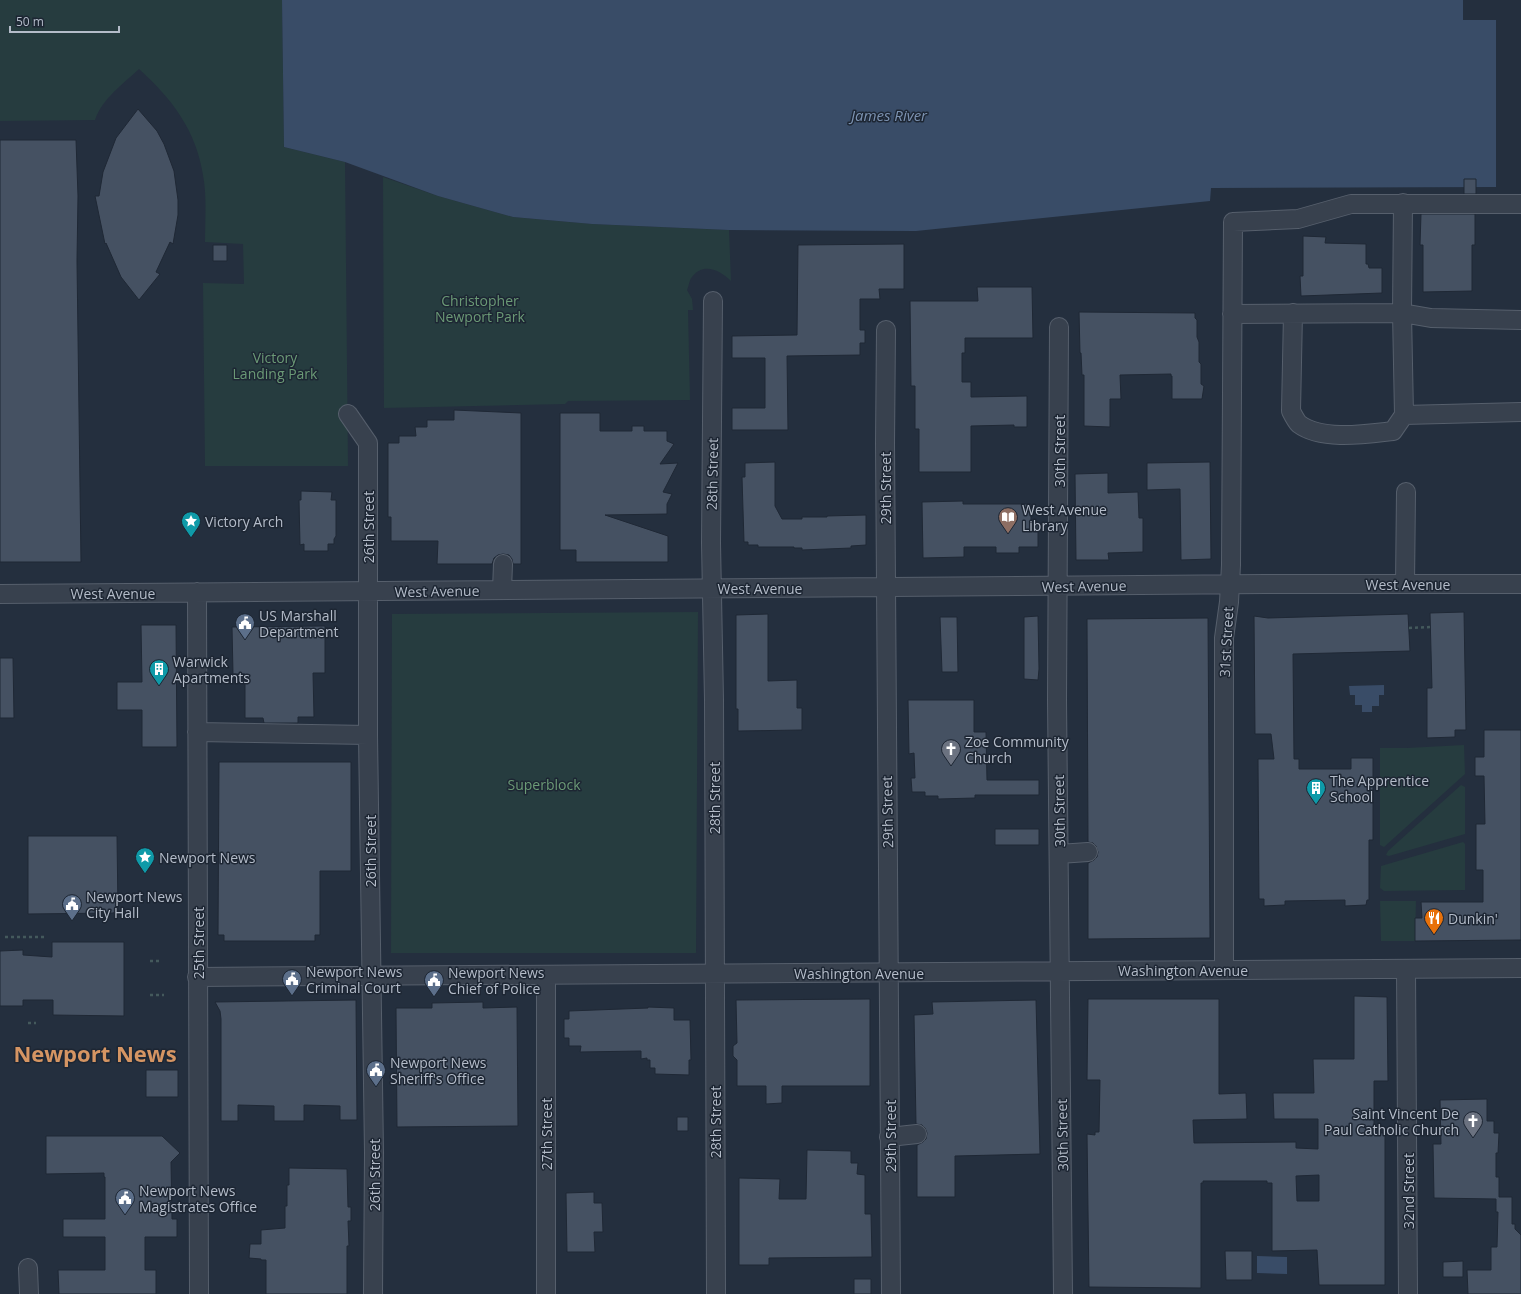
<svg xmlns="http://www.w3.org/2000/svg" width="1521" height="1294" viewBox="0 0 1521 1294" font-family="'Open Sans',sans-serif">
	<style>
		.green { fill: #263c3f }
		.water { fill: #394c67 }
		.building { fill: #455162; stroke: #1f2835; fill-rule: evenodd }
		.lines { fill: none; stroke-linecap: round; stroke-linejoin: round }
		.minor-casing { stroke: #565f6c; stroke-width: 20 }
		.path { stroke: #44595c; stroke-width: 2.5; stroke-dasharray: 3 3; stroke-linecap: butt }
		.minor { stroke: #38414e; stroke-width: 18 }
		.labels { text-anchor: middle; dominant-baseline: central; stroke-width: 3; stroke-linejoin: round; paint-order: stroke }
		.park-label { font-size: 14px; fill: #6b9a76; stroke: #1d2633 }
		.street-label { font-size: 14px; fill: #b4bcc9; stroke: #1d2633 }
		.poi-label { font-size: 14px; fill: #b4bcc9; stroke: #1d2633; text-anchor: start }
		.water-label { font-size: 15px; font-style: italic; fill: #7c92b1; stroke: #1d2633 }
		.town-label { font-size: 22px; font-weight: bold; fill: #d59563; stroke: #1d2633 }
	</style>
	<rect width="100%" height="100%" fill="#242f3e"/>
	<!-- green -->
	<path class="green" d="M0 0H282L284 147 345 162 348 466H205L203 283 244 284 243 244 205 242C205 220 207 196 203 175 196 130 172 99 139 69 123 84 102 99 95 120L0 121Z
		M383 177 438 196 513 217 592 224 729 230 731 281C720 270 703 262 692 277 689 280 689 286 687 290L692 299 693 310H688L690 400 568 401 565 404 384 408Z
		M698 612 696 953H391L392 614Z
		M1464 745 1465 774 1384 847 1380 845V748H1407Z
		M1461 785 1465 787V834L1389 856 1386 855 1388 851Z
		M1463 842 1465 844V890L1384 891 1380 888 1381 866Z
		M1380 901H1416L1415 941H1381Z"/>
	<!-- water -->
	<path class="water" d="M282 0H1463V20H1496V187L1211 188 1210 201 916 231 729 230 592 224 513 217 438 196 345 162 284 147Z
		M1384 685V695H1379V706H1372V712H1362V705H1355V695H1350L1349 686Z
		M1257 1256 1287 1257V1274L1257 1273Z"/>
	<!-- building -->
	<path class="building" d="M138 109 157 131 164 144 174 171 178 200V215L173 244 170 242 156 272 160 274 139 300 121 277 106 243 105 244 95 196H99L103 172 116 138Z
		M0 140H76L78 196 77 261 81 562H0Z
		M1464 179H1476V194H1464Z
		M1421 214H1475V245H1472V291L1423 292V245H1420Z
		M1303 236 1326 237 1325 243 1366 244V264H1368L1369 268H1382V293L1301 296 1300 276H1303Z
		M904 244V289H879L880 299H860V330H865V343H860V355L787 356 788 430H732V408H765V358H732V336L797 335 798 245Z
		M213 245H227V261H213Z
		M977 287H1032L1033 338H965V353H962V382H971V397L1027 396V427H1014V425L971 426V472H919V429H915V386H911L910 301H978Z
		M1079 312 1195 313V318L1197 320V337L1199 342V362L1201 364V384L1204 386 1202 399H1172V376H1171V374L1120 375 1121 399H1110V427L1084 426V375H1082L1081 353H1080Z
		M454 410 521 413V564H513L512 559 509 555 503 554 498 555 494 558 492 564H437L438 541H391V517H388V443H399V436H416L415 427H427V420H454Z
		M560 413H600V431H632V426H644V431H667V441L674 444 660 464 678 463 663 492 672 494 667 504V514L605 515 668 536V562H576V550H560Z
		M775 462V506L782 519H802V517H827V516L866 515V545L851 546V548L802 550V548H794V547H758V545H748V542H744L742 477H745V463Z
		M1210 462 1211 559 1181 560 1180 489 1147 490V463Z
		M1108 473V493L1138 492 1139 518H1143V552L1108 553 1109 560H1076L1075 474Z
		M301 491 332 492 331 500H336V536L334 539V544H328V551H304V544L300 545 299 500H301Z
		M963 501V504H1031V522H1038V547H1019V553H996V547H964V557L923 558 922 502Z
		M1464 612 1466 730H1455V737L1427 738V688H1432L1430 613Z
		M768 614V681L797 680V708H802V730L738 731V709H736V615Z
		M1408 614 1410 651 1293 654 1294 759H1299V769H1351V758H1373V840H1369V900H1367L1366 905 1345 906V900L1285 901V905L1264 906V899H1259L1258 759H1274L1271 734H1255L1254 616 1268 618Z
		M1038 616 1039 669 1038 680 1024 679V617Z
		M940 617H957L958 672H942Z
		M1208 618 1210 938 1088 939V863L1094 860 1097 857 1098 852 1096 846 1093 843 1088 842 1087 619Z
		M141 625H176L177 747H142V710H117V682H142Z
		M325 626V673H313L314 717H298V723H264L263 718H245V674H233L232 627Z
		M0 658H13L14 718H0Z
		M908 700H974V732H986L987 780H1039V795H975V798L938 799V796H925V792H912L911 778H915L914 753 909 754Z
		M1484 730H1521V940L1415 941V918H1422L1421 902H1483V870H1476V824H1485L1484 776H1475V757H1484Z
		M219 762H351V871H320V935H315V941H224V935H218Z
		M995 829H1039V845H995Z
		M28 836H117L118 911 113 913 28 914Z
		M52 942H124V1016L53 1015V1000H23V1006H0V951L23 950V955L52 957Z
		M1354 996 1387 997 1388 1081H1374V1130H1377V1133H1385V1285H1319L1317 1250 1272 1251V1183H1267V1181H1203V1183H1201V1288L1089 1287 1087 1134 1095 1135V1132H1099L1100 1080H1087L1088 999H1219V1094L1246 1093 1247 1119 1193 1120 1194 1143 1296 1142V1148L1318 1149V1119H1274L1273 1093H1314L1313 1059H1354ZM1319 1175V1201H1297L1296 1176Z
		M870 999V1086H782V1103L766 1104V1086H737V1060L733 1056V1046L737 1043 736 1000Z
		M356 1000 357 1120H340V1106L304 1105V1121H274V1106L238 1105V1121H221V1019L220 1011 215 1002Z
		M1036 1000 1040 1154 955 1156V1197H917V1145L923 1142 926 1139 927 1133 925 1128 922 1125 916 1124 914 1015 933 1014 932 1002Z
		M483 1002V1008L517 1007 518 1126 397 1127 396 1008H432V1003Z
		M648 1007 674 1008V1020H690L691 1060H689V1075L655 1074V1068H650V1060H647V1058L641 1059V1051L580 1052 581 1046H569V1038H564V1019H569V1011L648 1008Z
		M146 1070H178V1097H146Z
		M1487 1099V1121H1494V1133H1499L1498 1153H1496V1177H1499V1197H1512V1224H1515V1229L1521 1235V1294H1468L1467 1270H1491V1247H1497L1498 1212H1496V1199L1434 1198 1433 1144H1441L1440 1100Z
		M677 1117H688V1131H677Z
		M46 1136H162L180 1153 171 1162 172 1219H177V1237H145V1270H156V1294H59L58 1270H105V1237H63V1219H105V1177H104V1173L46 1174Z
		M807 1150 851 1151V1163H858L857 1174 865 1175V1214H871L872 1257 769 1258V1265H739V1178L780 1179 779 1199H806Z
		M289 1168 347 1169 348 1207H351V1221H348L349 1246H347V1294H266V1260H261V1259L249 1258 250 1244H261V1230L285 1228V1206H287V1185H289Z
		M594 1192V1203H602L603 1232H594L595 1252H567L566 1193Z
		M1225 1251H1252V1280H1226Z
		M1463 1261V1277H1443V1262Z
		M854 1279H871V1294H854Z"/>
	<g class="lines">
		<!-- minor casing -->
		<g class="minor-casing">
			<path id="minor" d="M1403 203 1402 313 1404 415 1521 412
				M713 301 711 543 714 700 716 1294
				M1293 313 1291 411C1293 415 1296 421 1299 424 1322 441 1366 434 1393 431L1404 415
				M1232 314 1402 313 1431 318 1521 320
				M1059 327 1057 700 1063 1294
				M886 330 885 443 891 1294
				M348 414 368 443V735L374 1153 373 1294
				M1405 584 1406 492
				M502 590 503 564
				M197 592 199 1294
				M0 594 1265 584H1521
				M197 732 368 735
				M1059 854 1088 852
				M1406 969 1408 1294
				M1224 970V638L1229 602 1231 565 1233 222 1298 219 1351 204H1521
				M197 977 1521 968
				M889 1137 917 1134
				M28 1268 29 1294
				M546 1294V975"/>
		</g>
		<!-- path -->
		<path class="path" d="M1409 628 1430 627
			M5 937H44
			M150 961H159
			M150 995H164
			M28 1023H36"/>
		<!-- minor -->
		<use href="#minor" class="minor"/>
	</g>
	<!-- icons -->
	<defs>
		<g id="library-pin" transform="scale(1)"><path d="M0 17L-7.5 6A9.5 9.5 0 1 1 7.5 6Z" fill="#8d6e63" stroke="#1d2633"/><path d="M-6-4Q-3-5.5-.7-3.5V5Q-3 3-6 4ZM6-4Q3-5.5 .7-3.5V5Q3 3 6 4Z" fill="#fff"/></g>
		<g id="sight-pin" transform="scale(1)"><path d="M0 17L-7.5 6A9.5 9.5 0 1 1 7.5 6Z" fill="#0f9aa8" stroke="#1d2633"/><path d="M0-6L1.8-2.2L6-1.7L2.9 1.2L3.7 5.4L0 3.3L-3.7 5.4L-2.9 1.2L-6-1.7L-1.8-2.2Z" fill="#fff"/></g>
		<g id="civic-pin" transform="scale(1)"><path d="M0 17L-7.5 6A9.5 9.5 0 1 1 7.5 6Z" fill="#5c6f8a" stroke="#1d2633"/><path d="M-.6-6.5H3V-4.5H.6V-3L4-1V1h2V6H-6V1h2V-1L-.6-3ZM-1.2 2.5V6h2.4V2.5Z" fill="#fff"/></g>
		<g id="building-pin" transform="scale(1)"><path d="M0 17L-7.5 6A9.5 9.5 0 1 1 7.5 6Z" fill="#0f9aa8" stroke="#1d2633"/><path d="M-4-6H4V6H1V3H-1V6H-4ZM-2.5-4.3h1.7v1.8h-1.7ZM.8-4.3h1.7v1.8H.8ZM-2.5-1h1.7V.8h-1.7ZM.8-1h1.7V.8H.8Z" fill="#fff"/></g>
		<g id="church-pin" transform="scale(1)"><path d="M0 17L-7.5 6A9.5 9.5 0 1 1 7.5 6Z" fill="#6b7280" stroke="#1d2633"/><path d="M-1.2-6h2.4v3.5h3.3v2.4h-3.3V6h-2.4V-.1h-3.3v-2.4h3.3Z" fill="#fff"/></g>
		<g id="restaurant-pin" transform="scale(1)"><path d="M0 17L-7.5 6A9.5 9.5 0 1 1 7.5 6Z" fill="#e8710a" stroke="#1d2633"/><path d="M-5-6h1v4h1v-4h1v4h1v-4h1v5L-1.5 .5V6h-2V.5L-5-1ZM5-6V6H3V1.5H1.5Q1.5-4 5-6Z" fill="#fff"/></g>
	</defs>
	<g fill-rule="evenodd">
		<use href="#library-pin" x="1008" y="517"/>
		<use href="#sight-pin" x="191" y="521"/>
		<use href="#civic-pin" x="245" y="623"/>
		<use href="#building-pin" x="159" y="669"/>
		<use href="#church-pin" x="951" y="749"/>
		<use href="#building-pin" x="1316" y="788"/>
		<use href="#sight-pin" x="145" y="857"/>
		<use href="#civic-pin" x="72" y="904"/>
		<use href="#restaurant-pin" x="1434" y="918"/>
		<use href="#civic-pin" x="292" y="979"/>
		<use href="#civic-pin" x="434" y="980"/>
		<use href="#civic-pin" x="376" y="1070"/>
		<use href="#church-pin" x="1473" y="1121"/>
		<use href="#civic-pin" x="125" y="1198"/>
	</g>
	<g class="labels">
		<!-- park labels -->
		<g class="park-label">
			<text x="480" y="300">Christopher<tspan x="480" dy="16">Newport Park</tspan></text>
			<text x="275" y="357">Victory<tspan x="275" dy="16">Landing Park</tspan></text>
			<text x="544" y="784">Superblock</text>
		</g>
		<!-- street labels -->
		<g class="street-label">
			<text transform="translate(1059 451) rotate(-90)">30th Street</text>
			<text transform="translate(712 474) rotate(-89)">28th Street</text>
			<text transform="translate(885 488) rotate(-90)">29th Street</text>
			<text transform="translate(368 527) rotate(-90)">26th Street</text>
			<text x="1408" y="584">West Avenue</text>
			<text transform="translate(1084 586) rotate(-1)">West Avenue</text>
			<text x="760" y="588">West Avenue</text>
			<text transform="translate(437 591) rotate(-1)">West Avenue</text>
			<text x="113" y="593">West Avenue</text>
			<text transform="translate(1226 642) rotate(-87)">31st Street</text>
			<text transform="translate(714 798) rotate(-90)">28th Street</text>
			<text transform="translate(1059 811) rotate(-91)">30th Street</text>
			<text transform="translate(887 812) rotate(-91)">29th Street</text>
			<text transform="translate(370 851) rotate(-90)">26th Street</text>
			<text transform="translate(198 943) rotate(-90)">25th Street</text>
			<text x="1183" y="970">Washington Avenue</text>
			<text x="859" y="973">Washington Avenue</text>
			<text transform="translate(715 1122) rotate(-90)">28th Street</text>
			<text transform="translate(546 1134) rotate(-90)">27th Street</text>
			<text transform="translate(1062 1135) rotate(-91)">30th Street</text>
			<text transform="translate(890 1136) rotate(-90)">29th Street</text>
			<text transform="translate(374 1175) rotate(-90)">26th Street</text>
			<text transform="translate(1408 1191) rotate(-90)">32nd Street</text>
		</g>
		<!-- poi labels -->
		<g class="poi-label">
			<text x="1022" y="509">West Avenue<tspan x="1022" dy="16">Library</tspan></text>
			<text x="205" y="521">Victory Arch</text>
			<text x="259" y="615">US Marshall<tspan x="259" dy="16">Department</tspan></text>
			<text x="173" y="661">Warwick<tspan x="173" dy="16">Apartments</tspan></text>
			<text x="965" y="741">Zoe Community<tspan x="965" dy="16">Church</tspan></text>
			<text x="1330" y="780">The Apprentice<tspan x="1330" dy="16">School</tspan></text>
			<text x="159" y="857">Newport News</text>
			<text x="86" y="896">Newport News<tspan x="86" dy="16">City Hall</tspan></text>
			<text x="1448" y="918">Dunkin'</text>
			<text x="306" y="971">Newport News<tspan x="306" dy="16">Criminal Court</tspan></text>
			<text x="448" y="972">Newport News<tspan x="448" dy="16">Chief of Police</tspan></text>
			<text x="390" y="1062">Newport News<tspan x="390" dy="16">Sheriff's Office</tspan></text>
			<text x="1459" y="1113" text-anchor="end">Saint Vincent De<tspan x="1459" dy="16">Paul Catholic Church</tspan></text>
			<text x="139" y="1190">Newport News<tspan x="139" dy="16">Magistrates Office</tspan></text>
		</g>
		<!-- water labels -->
		<g class="water-label">
			<text x="889" y="115">James River</text>
		</g>
		<!-- town labels -->
		<g class="town-label">
			<text x="95" y="1053">Newport News</text>
		</g>
	</g>
	<!-- scale -->
	<path d="M10 26v6h109v-6" fill="none" stroke="#b4bcc9" stroke-width="2"/>
	<text x="16" y="26" font-size="12" fill="#b4bcc9" stroke="#1d2633" stroke-width="3" paint-order="stroke">50 m</text>
</svg>
